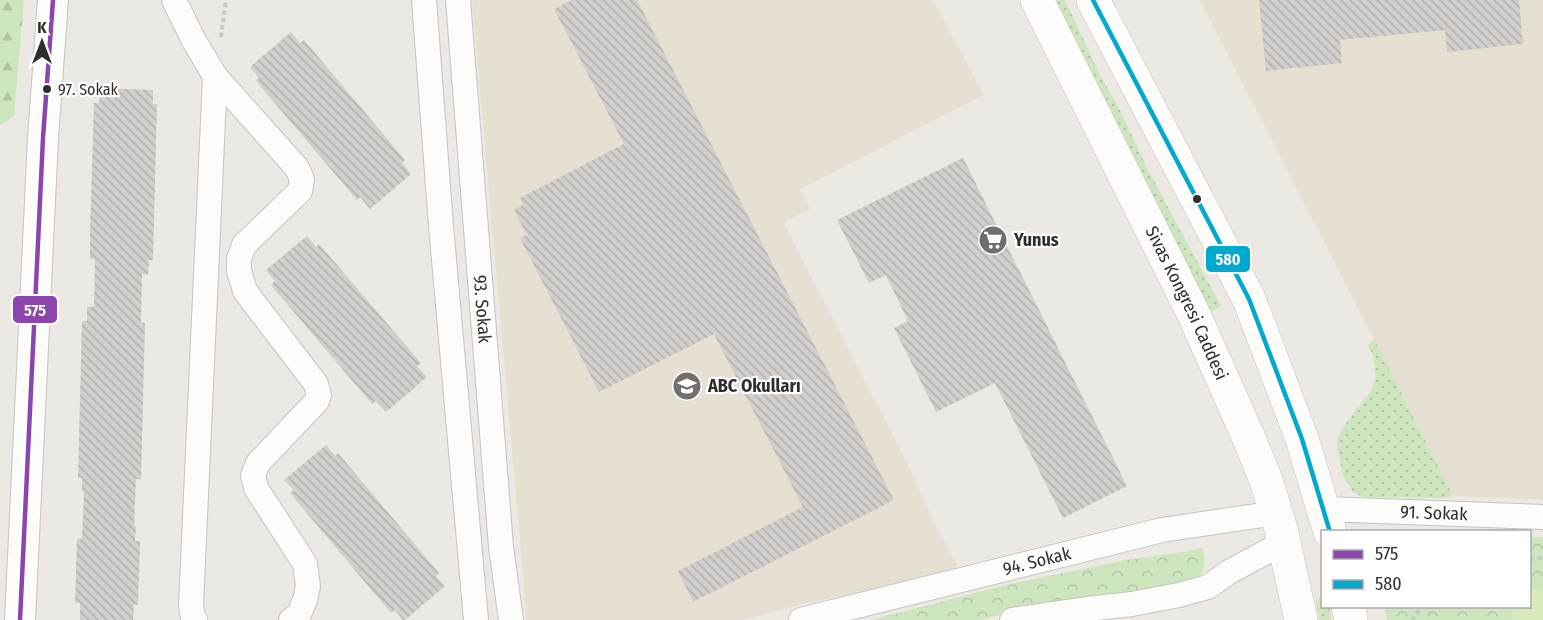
<svg xmlns="http://www.w3.org/2000/svg" width="1543" height="620" viewBox="0 0 1543 620" font-family="'Fira Sans Condensed',sans-serif">
	<style>
		.education { fill: #e6e0d3 }
		.grass { fill: url(#grass-dots) }
		.forest { fill: url(#forest-firs) }
		.park { fill: url(#park-crowns) }
		.pitch { fill: #d9eabb }
		.building { fill: url(#building-back-hatch) }
		.lines { fill: none; stroke-linecap: round; stroke-linejoin: round }
		.minor-casing { stroke: #c5c4c5; stroke-width: 26 }
		.tertiary-casing { stroke: #c5c4c5; stroke-width: 32 }
		.secondary-casing { stroke: #c5c4c5; stroke-width: 34 }
		.path { stroke: #c9c9c8; stroke-width: 4; stroke-dasharray: 4.5 3; stroke-linecap: butt }
		.minor { stroke: #fcfcfb; stroke-width: 24 }
		.tertiary { stroke: #fcfcfb; stroke-width: 30 }
		.secondary { stroke: #fcfcfb; stroke-width: 33 }
		.bus-1-casing { stroke: #fff; stroke-width: 9 }
		.bus-2-casing { stroke: #fff; stroke-width: 9 }
		.bus-1 { stroke: #8e44ad; stroke-width: 4.5 }
		.bus-2 { stroke: #00a9ce; stroke-width: 4.5 }
		.bus-dot { fill: #2e2e2e; stroke: #fff; stroke-width: 2 }
		.labels { text-anchor: middle; dominant-baseline: central; stroke-width: 4.5; stroke-linejoin: round; paint-order: stroke }
		.bus-label { font-size: 16px; fill: #2e2e2e; stroke: #fff; text-anchor: start }
		.poi-label { font-size: 18px; font-weight: bold; fill: #2e2e2e; stroke: #fff; text-anchor: start }
		.street-label { font-size: 18px; fill: #2e2e2e; stroke: #fff }
		.line-badge { stroke: #fff; stroke-width: 2 }
		.badge-label { font-size: 16px; text-anchor: middle; font-weight: bold; fill: #fff }
	</style>
	<defs>
		<pattern id="grass-dots" width="8" height="8" patternUnits="userSpaceOnUse" patternTransform="scale(1.5)"><rect width="8" height="8" fill="#cee6be"/><path d="M2 2h.1M6 6h.1" fill="none" stroke="#b1c6a4" stroke-width="1.8" stroke-linecap="round"/></pattern>
		<pattern id="forest-firs" width="22" height="20" patternUnits="userSpaceOnUse" patternTransform="scale(1.5)"><rect width="22" height="20" fill="#cee6be"/><path d="M5 1l3.5 6h-7zM16 11l3.5 6h-7z" fill="#b1c6a4"/></pattern>
		<pattern id="park-crowns" width="20" height="18" patternUnits="userSpaceOnUse" patternTransform="scale(1.5)"><rect width="20" height="18" fill="#cee6be"/><path d="M2 6a3 3 0 1 1 6 0M12 15a3 3 0 1 1 6 0" fill="none" stroke="#b1c6a4"/></pattern>
		<pattern id="building-back-hatch" width="6" height="6" patternUnits="userSpaceOnUse" patternTransform="scale(1.5)"><rect width="6" height="6" fill="#d1cecb"/><path d="M-1 5l2 2M0 0l6 6M5-1l2 2" fill="none" stroke="#b4b1af"/></pattern>
	</defs>
	<rect width="100%" height="100%" fill="#ece8e4"/>
	<!-- education -->
	<path class="education" d="M472 0H933L984 95 800 189 810 209 785 221 786 227 909 467 934 522 956 563 959 576 806 603 743 620H527Z
		M1200 0H1543V500L1453 496 1410 410Z"/>
	<!-- grass -->
	<path class="grass" d="M1052 0H1065L1100 75 1121 112 1147 168 1221 306 1206 315Z
		M1374 339 1453 496 1442 498 1363 497 1353 492 1343 475 1337 448 1338 437 1348 420 1371 391 1376 378 1373 356 1368 345Z
		M1322 598V606L1330 607 1331 620H1319L1316 600Z"/>
	<!-- forest -->
	<path class="forest" d="M0 0H24L14 116 0 125Z"/>
	<!-- park -->
	<path class="park" d="M1530 537H1543V620H1387L1384 607 1530 606Z
		M1199 548H1202C1206 564 1206 575 1190 583L1123 595 1032 606 982 620H871L1010 584 1126 560 1189 551Z"/>
	<!-- pitch -->
	<path class="pitch" d="M1530 590H1543V620H1512L1513 607 1530 606Z"/>
	<!-- building -->
	<path class="building" d="M572 0H637L894 500 693 602 678 571 803 507 714 334 599 392 520 238 527 235 514 210 523 205 520 198 624 144 554 9Z
		M1259 0H1519L1523 44 1447 52 1445 30 1340 40 1342 63 1266 71Z
		M291 32 300 43 304 40 405 160 402 163 411 174 370 209 360 197 357 200 256 81 259 78 250 67Z
		M100 88 153 90V104H157L153 260H149L148 275 142 274 141 323H145L141 480 136 479 134 526H136L135 541H140L138 605 134 604 133 620H80V603H75L77 539H82L84 492H82V478H78L82 321H87V307H94L95 259H90V235L94 103H99Z
		M963 158 1127 486 1063 518 995 383 936 412 894 328 908 321 886 275 869 283 837 220Z
		M307 236 316 247 319 244 421 363 417 366 427 377 386 412 376 401 372 404 271 285 275 281 266 270Z
		M326 445 335 456 338 453 439 573 436 576 445 586 405 620H403L395 610 391 613 290 493 294 490 284 480Z"/>
	<g class="lines">
		<!-- minor casing -->
		<g class="minor-casing">
			<g id="minor">
				<path d="M174 0 193 39 215 76 297 168 302 179 300 191 244 245 239 259V271L245 291 316 384 319 395 317 401 258 463 253 475 256 488 305 564 308 586 305 600 299 614 291 620"/>
				<path d="M424 0 441 226 476 620"/>
				<path id="s1" d="M458 0 501 547 511 620"/>
				<path id="s2" d="M1324 509 1543 517"/>
				<path d="M195 620 193 618 191 605 215 76"/>
				<path id="s3" d="M801 620 1162 530 1276 513"/>
				<path d="M1012 620 1087 609 1132 604 1179 595 1208 587 1229 572 1283 543"/>
			</g>
		</g>
		<!-- tertiary casing -->
		<g class="tertiary-casing">
			<path id="tertiary" d="M20 620 43 138 53 0"/>
		</g>
		<!-- secondary casing -->
		<g class="secondary-casing">
			<g id="secondary">
				<path id="s4" d="M1037 0 1195 317 1248 436 1266 480 1281 529 1301 620"/>
				<path d="M1093 0 1249 299 1302 439 1330 532"/>
				<path d="M1348 606 1351 620"/>
			</g>
		</g>
		<!-- path -->
		<path class="path" d="M221 37 226 0
			M1530 559 1543 558
			M1412 620 1419 610 1420 606"/>
		<!-- minor -->
		<use href="#minor" class="minor"/>
		<!-- tertiary -->
		<use href="#tertiary" class="tertiary"/>
		<!-- secondary -->
		<use href="#secondary" class="secondary"/>
		<!-- bus-1 casing -->
		<g class="bus-1-casing">
			<path id="bus-1" d="M20 620 43 138 53 0"/>
		</g>
		<!-- bus-2 casing -->
		<g class="bus-2-casing">
			<path id="bus-2" d="M1093 0 1249 299 1302 439 1330 532"/>
		</g>
		<!-- bus-1 -->
		<use href="#bus-1" class="bus-1"/>
		<!-- bus-2 -->
		<use href="#bus-2" class="bus-2"/>
	</g>
	<!-- icons -->
	<defs>
		<g id="supermarket-disc" transform="scale(1.5)"><circle r="9.5" fill="#706f6e" stroke="#fff"/><path d="M-6-5.5h2.5l.6 2H6L4.5 2H-2.5L-4.4-4H-6ZM-1.5 3.2a1.3 1.3 0 1 0 .1 0ZM3 3.2a1.3 1.3 0 1 0 .1 0Z" fill="#fff"/></g>
		<g id="school-disc" transform="scale(1.5)"><circle r="9.5" fill="#706f6e" stroke="#fff"/><path d="M0-5L7-2L0 1L-7-2ZM-4 1L0 2.5L4 1V4Q0 6-4 4Z" fill="#fff"/></g>
	</defs>
	<g fill-rule="evenodd">
		<use href="#supermarket-disc" x="993" y="240"/>
		<use href="#school-disc" x="687" y="386"/>
	</g>
	<!-- markers -->
	<g class="bus-dot">
		<circle cx="47" cy="89" r="5"/>
		<circle cx="1197" cy="199" r="5"/>
	</g>
	<g class="labels">
		<!-- bus labels -->
		<g class="bus-label">
			<text x="58" y="89">97. Sokak</text>
		</g>
		<!-- poi labels -->
		<g class="poi-label">
			<text x="1014" y="240">Yunus</text>
			<text x="708" y="386">ABC Okulları</text>
		</g>
		<!-- street labels -->
		<g class="street-label">
			<text stroke="none"><textPath href="#s4" startOffset="338">Sivas Kongresi Caddesi</textPath></text>
			<text stroke="none"><textPath href="#s1" startOffset="310">93. Sokak</textPath></text>
			<text stroke="none"><textPath href="#s2" startOffset="110">91. Sokak</textPath></text>
			<text stroke="none"><textPath href="#s3" startOffset="243">94. Sokak</textPath></text>
		</g>
	</g>
	<g class="line-badge">
		<rect x="1205" y="245" width="46" height="28" rx="6" fill="#00a9ce"/>
		<rect x="12" y="295" width="46" height="29" rx="6" fill="#8e44ad"/>
	</g>
	<g class="badge-label">
		<text x="1228" y="265">580</text>
		<text x="35" y="316">575</text>
	</g>
	<!-- legend -->
	<rect x="1321" y="530" width="210" height="78" fill="#ffffff" stroke="#ababab" stroke-width="1.5"/>
	<rect x="1333" y="550" width="30" height="9" fill="#8e44ad" stroke="#ababab" stroke-width="1.5"/>
	<text x="1375" y="560" font-size="18" fill="#2e2e2e">575</text>
	<rect x="1333" y="580" width="30" height="9" fill="#00a9ce" stroke="#ababab" stroke-width="1.5"/>
	<text x="1375" y="590" font-size="18" fill="#2e2e2e">580</text>
	<!-- north arrow -->
	<g transform="translate(42 42)" stroke="#ffffff" stroke-width="4.5" paint-order="stroke">
	<path d="M0-4.5L10 22L0 15L-10 22Z" fill="#2e2e2e"/>
	<text y="-9" font-size="16" font-weight="bold" text-anchor="middle" fill="#2e2e2e">K</text>
	</g>
</svg>
